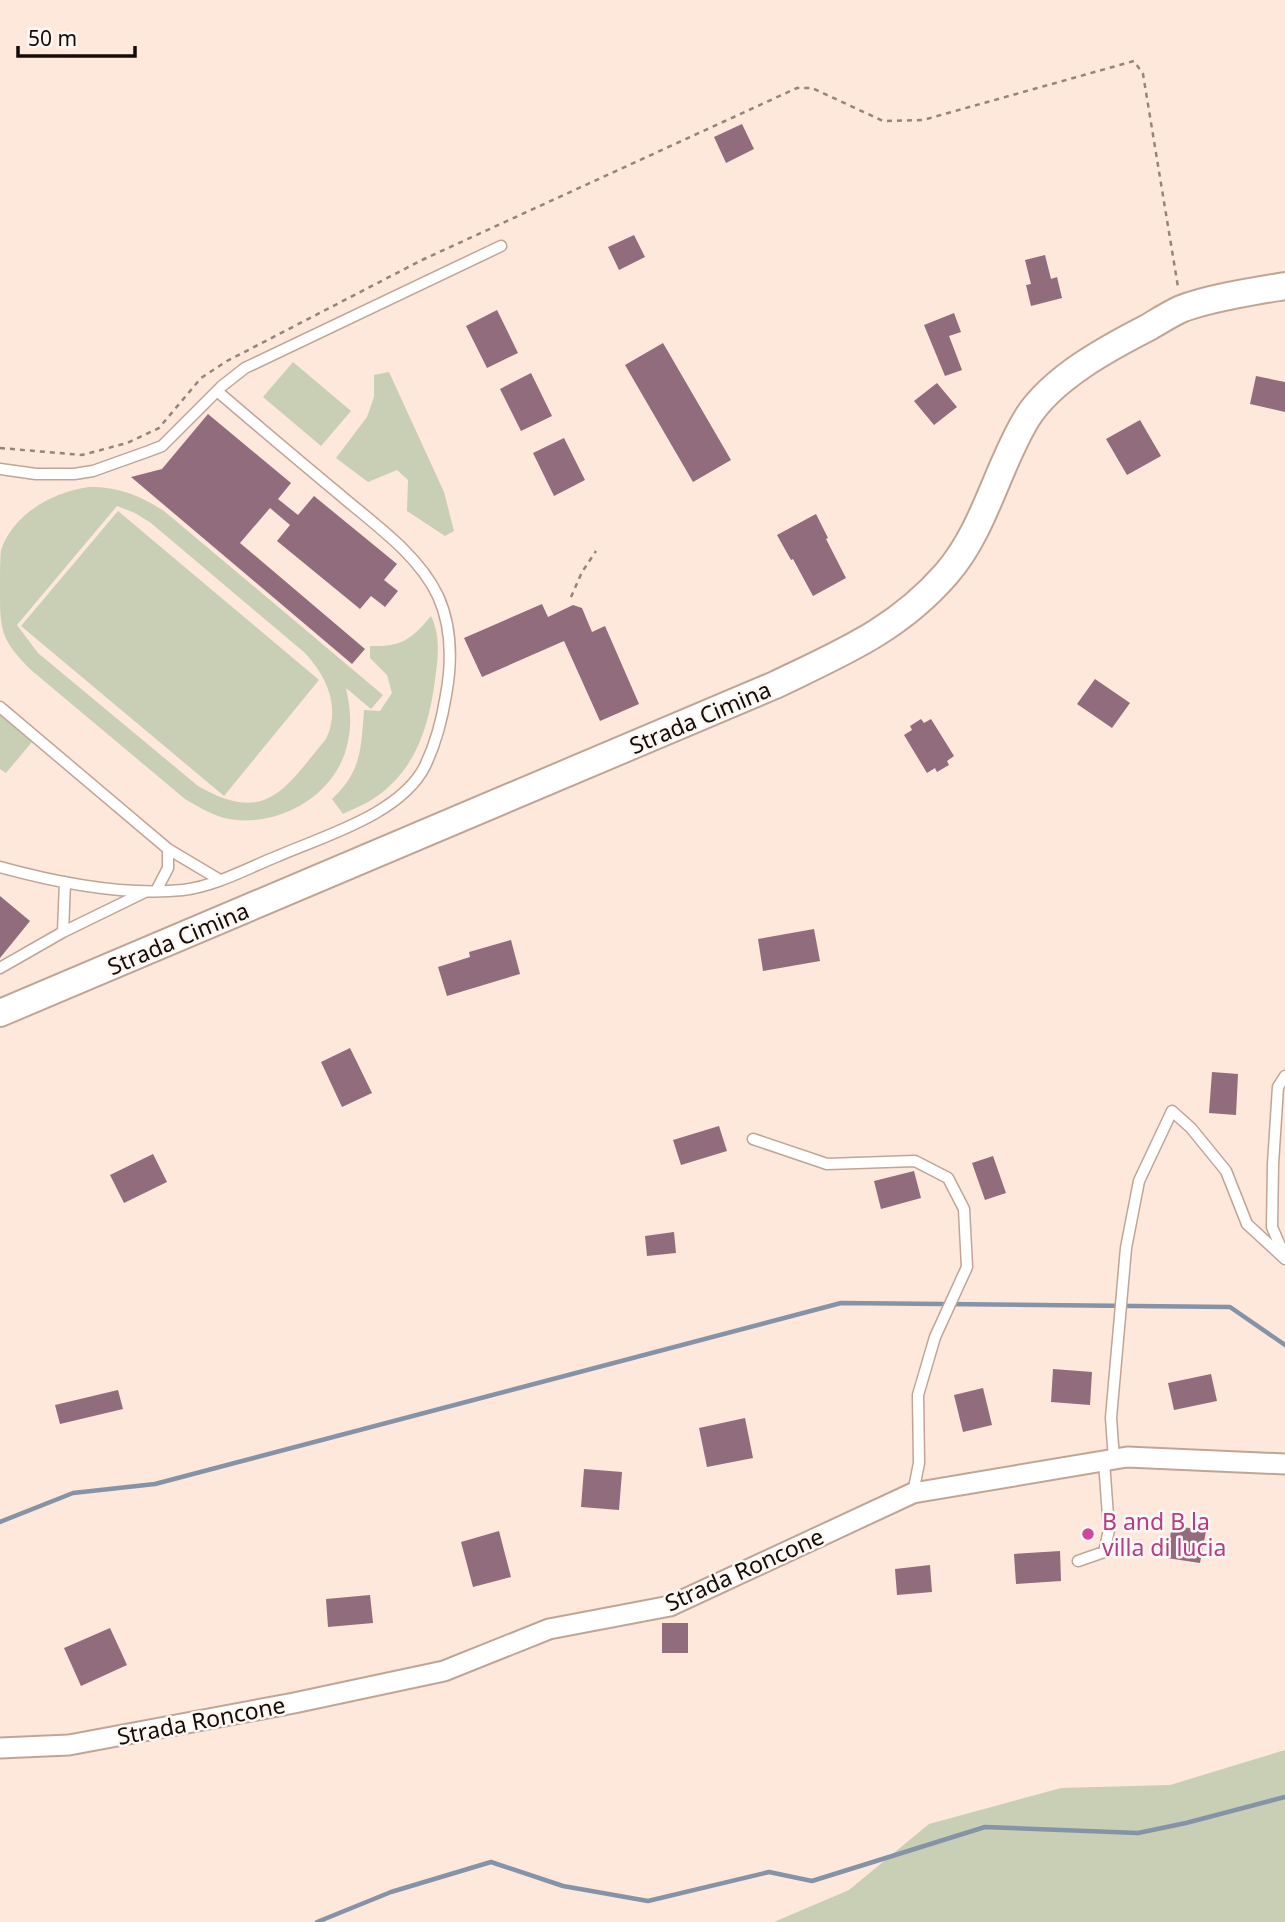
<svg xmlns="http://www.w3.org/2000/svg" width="1285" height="1922" viewBox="0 0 1285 1922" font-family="'Noto Sans',sans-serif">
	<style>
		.green { fill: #c8cfb5; fill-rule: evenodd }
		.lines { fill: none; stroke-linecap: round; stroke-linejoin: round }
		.stream { stroke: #8493a7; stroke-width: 4.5 }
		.building { fill: #906c7d }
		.service-casing { stroke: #c0a597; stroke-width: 13 }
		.minor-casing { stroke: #c0a597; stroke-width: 23 }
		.secondary-casing { stroke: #c0a597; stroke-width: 30 }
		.path { stroke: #95847c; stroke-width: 2.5; stroke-dasharray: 5 5; stroke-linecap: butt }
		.service { stroke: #fff; stroke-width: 10 }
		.minor { stroke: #fff; stroke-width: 19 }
		.secondary { stroke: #fff; stroke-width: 26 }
		.hotel-dot { fill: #d1479c; stroke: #fef8f5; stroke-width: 2.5 }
		.labels { text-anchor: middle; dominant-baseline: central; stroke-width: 5; stroke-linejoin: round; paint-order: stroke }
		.street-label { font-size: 23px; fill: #150c07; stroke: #fef8f5 }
		.hotel-label { font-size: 23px; fill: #b23c85; stroke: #fef8f5; text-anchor: start }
	</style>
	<rect width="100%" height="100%" fill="#fee7db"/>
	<!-- green -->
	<path class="green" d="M293 362 351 411 321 446 263 397Z
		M389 372 444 492 454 531 445 536 407 511 408 480 397 470 368 482 336 458 367 417 374 397V375Z
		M89 487C119 487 139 495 164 511L383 695 371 709 346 688C350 706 352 723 348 741 338 796 276 830 224 818 210 814 197 806 185 799L31 670C0 639 0 630 0 588 0 577 0 561 1 550 14 513 53 492 89 487ZM117 506 135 513 151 523 305 653C327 677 341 708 326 739 285 788 267 826 198 786L38 653 17 625Z
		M118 511 319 680 224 796 21 626Z
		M431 616C441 637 438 657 435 680 429 726 416 769 376 797 366 804 353 809 343 814L332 799C362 771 361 748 364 710L380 711 392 693 387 675 370 658V646C401 647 411 640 431 616Z
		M0 715 32 742 6 773 0 769Z
		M1285 1750V1922H774L849 1890 929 1824 1061 1788 1170 1785Z"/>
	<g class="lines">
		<!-- stream -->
		<path class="stream" d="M0 1522 73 1493 155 1484 841 1303 1230 1307 1285 1345
			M317 1922 391 1892 491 1862 563 1886 648 1901 769 1872 812 1881 985 1827 1138 1833 1186 1823 1285 1797"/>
	</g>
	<!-- building -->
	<path class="building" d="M742 124 754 149 726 163 714 137Z
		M634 235 645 257 619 270 608 247Z
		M1045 255 1051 279 1057 277 1062 298 1031 306 1026 285 1031 284 1025 260Z
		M497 310 518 353 487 368 466 326Z
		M954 313 961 332 949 336 962 370 945 376 924 325Z
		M663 343 731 460 693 482 625 365Z
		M531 373 552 416 521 431 500 389Z
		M1256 376 1285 382V412L1250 404Z
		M937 383 957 407 934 425 914 401Z
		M208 414 291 483 278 499 298 515 314 496 397 564 384 580 398 591 385 607 371 596 360 609 277 541 290 525 270 508 240 543 365 649 352 664 131 477 162 469Z
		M1140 420 1161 456 1127 475 1106 439Z
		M564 438 585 480 554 496 533 453Z
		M816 514 828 538 826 539 846 578 813 596 793 559 791 560 777 535Z
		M542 604 548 617 573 605 582 608 592 632 605 626 639 704 600 721 564 641 482 677 464 638Z
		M1095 679 1130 703 1112 728 1077 704Z
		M921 719 924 723 931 719 954 756 947 761 949 765 937 772 935 768 927 773 904 735 912 730 910 726Z
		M0 896 30 921 0 958Z
		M814 929 820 961 763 971 758 939Z
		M511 940 520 974 447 996 438 967 470 957 469 952Z
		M350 1048 372 1093 342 1107 321 1062Z
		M1212 1072 1238 1074 1236 1115 1209 1113Z
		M719 1126 727 1151 681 1165 673 1140Z
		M153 1154 167 1182 124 1203 110 1175Z
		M993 1156 1006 1193 985 1200 972 1163Z
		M914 1171 921 1198 881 1209 874 1181Z
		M674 1232 676 1253 647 1256 645 1236Z
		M1053 1369 1092 1372 1090 1405 1051 1402Z
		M1211 1374 1217 1401 1174 1410 1168 1383Z
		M983 1388 992 1425 963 1432 954 1395Z
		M118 1390 123 1409 60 1424 55 1405Z
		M745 1418 753 1458 707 1467 699 1428Z
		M584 1469 622 1472 619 1510 581 1507Z
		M1172 1525 1206 1531 1200 1563 1167 1558Z
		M499 1531 511 1577 473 1587 461 1542Z
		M1060 1551 1061 1581 1016 1584 1014 1554Z
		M930 1565 932 1592 897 1595 895 1569Z
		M370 1595 373 1623 328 1627 326 1599Z
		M662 1623H688V1653H662Z
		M110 1628 127 1665 81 1686 64 1648Z"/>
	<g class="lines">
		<!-- service casing -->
		<g class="service-casing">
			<path id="service" d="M0 469 36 474H74L93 471 149 451 162 446 222 386 245 368 501 246
				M0 707 168 849 220 880
				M0 867C58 883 123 896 183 890 216 886 248 868 278 856 324 836 401 814 425 766 436 743 442 720 446 695 452 662 452 627 438 596 418 554 374 524 339 494 298 460 258 426 217 391
				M156 891 168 868V849
				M63 932 65 882
				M0 968 63 932 145 892
				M753 1139 827 1164 915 1161 948 1178 964 1209 967 1267 935 1337 918 1395 919 1463 913 1493
				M1285 1257 1272 1227 1273 1164 1278 1087 1285 1076
				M1114 1459 1111 1418 1126 1248 1139 1181 1172 1111 1191 1128 1226 1171 1247 1224 1285 1259
				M1078 1561 1104 1552 1109 1530 1104 1461"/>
		</g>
		<!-- minor casing -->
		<g class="minor-casing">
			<path id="minor" d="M0 1748 69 1745 294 1703 444 1671 549 1629 670 1606 913 1493 1127 1457 1285 1464"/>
		</g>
		<!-- secondary casing -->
		<g class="secondary-casing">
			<path id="secondary" d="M0 1013 775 685C841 653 898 630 947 573 985 529 997 467 1027 418 1052 378 1108 348 1149 327 1159 321 1170 314 1181 309 1209 298 1255 291 1285 286"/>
		</g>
		<!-- path -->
		<path class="path" d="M0 448 82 455 127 443 159 428 201 378 227 361 422 260 797 88H812L883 121 923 120 1134 61 1143 74 1178 287
			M571 597 582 572 596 551"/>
		<!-- service -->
		<use href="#service" class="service"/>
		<!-- minor -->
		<use href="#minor" class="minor"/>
		<!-- secondary -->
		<use href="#secondary" class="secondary"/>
	</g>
	<!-- markers -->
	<circle class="hotel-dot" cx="1088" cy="1534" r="7"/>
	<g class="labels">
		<!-- street labels -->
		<g class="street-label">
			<text transform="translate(700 717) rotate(-23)">Strada Cimina</text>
			<text transform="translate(178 938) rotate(-23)">Strada Cimina</text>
			<text transform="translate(744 1569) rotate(-24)">Strada Roncone</text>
			<text transform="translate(201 1720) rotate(-11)">Strada Roncone</text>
		</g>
		<!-- hotel labels -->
		<g class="hotel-label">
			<text x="1102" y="1521">B and B la<tspan x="1102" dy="26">villa di lucia</tspan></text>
		</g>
	</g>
	<!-- scale -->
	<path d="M18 46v10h117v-10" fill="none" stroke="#150c07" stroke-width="3.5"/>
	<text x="28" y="46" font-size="21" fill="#150c07" stroke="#fef8f5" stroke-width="5" paint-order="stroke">50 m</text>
</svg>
